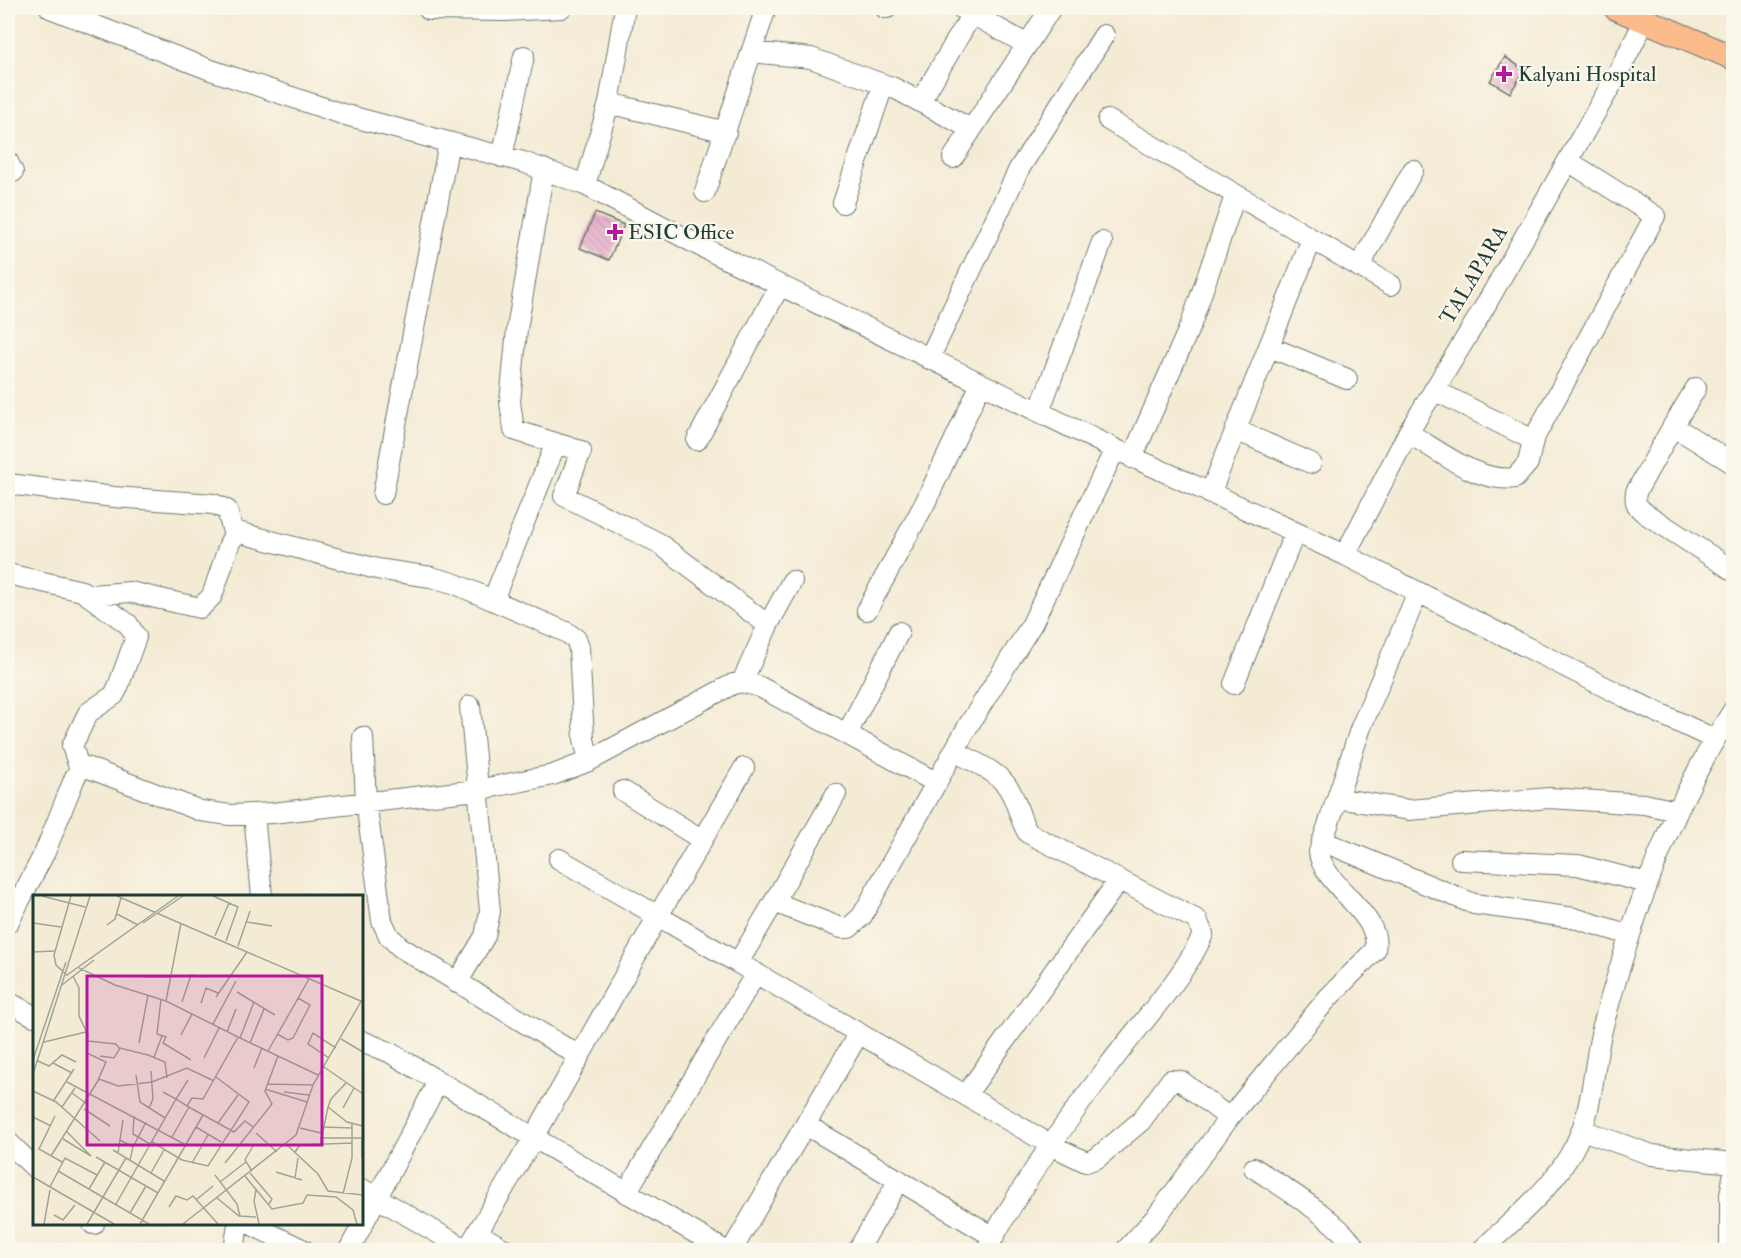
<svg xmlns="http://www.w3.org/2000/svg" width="1741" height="1258" viewBox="0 0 1741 1258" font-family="'IM FELL Double Pica',serif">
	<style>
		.building { fill: url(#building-back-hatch) }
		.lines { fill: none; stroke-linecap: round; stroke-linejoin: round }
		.minor-casing { stroke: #6a7a6c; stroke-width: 22 }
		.major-casing { stroke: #6a7a6c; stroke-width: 26 }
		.minor { stroke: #fff; stroke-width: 20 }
		.major { stroke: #fbbb8c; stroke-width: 24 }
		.poi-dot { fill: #b5179e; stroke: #fbf7ec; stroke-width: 2 }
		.labels { text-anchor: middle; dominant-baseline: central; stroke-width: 4.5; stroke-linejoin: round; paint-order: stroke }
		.poi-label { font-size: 21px; fill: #1f3d34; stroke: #fbf7ec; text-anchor: start }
		.street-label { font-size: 21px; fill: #1f3d34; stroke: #fbf7ec }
		.inset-road { fill: none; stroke: #9fa595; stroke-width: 1.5 }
		.view { fill: #b5179e; fill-opacity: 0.15; stroke: #b5179e; stroke-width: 3 }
		.inset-edge { fill: none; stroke: #1f3d34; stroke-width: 3 }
	</style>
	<defs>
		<pattern id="building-back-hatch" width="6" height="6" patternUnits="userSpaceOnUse" patternTransform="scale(1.5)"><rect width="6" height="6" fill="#e8aecc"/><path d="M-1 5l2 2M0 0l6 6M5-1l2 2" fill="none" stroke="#bb8fa6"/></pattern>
	</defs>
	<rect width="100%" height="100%" fill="#fbf7ec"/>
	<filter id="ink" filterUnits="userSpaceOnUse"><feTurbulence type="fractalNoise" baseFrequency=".0167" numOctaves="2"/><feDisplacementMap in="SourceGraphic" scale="12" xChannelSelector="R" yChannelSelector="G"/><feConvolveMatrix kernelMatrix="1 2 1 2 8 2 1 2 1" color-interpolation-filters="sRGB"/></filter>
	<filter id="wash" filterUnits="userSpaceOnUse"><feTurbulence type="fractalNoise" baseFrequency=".008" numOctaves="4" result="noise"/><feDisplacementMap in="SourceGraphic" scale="24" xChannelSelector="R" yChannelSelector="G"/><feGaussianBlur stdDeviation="1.35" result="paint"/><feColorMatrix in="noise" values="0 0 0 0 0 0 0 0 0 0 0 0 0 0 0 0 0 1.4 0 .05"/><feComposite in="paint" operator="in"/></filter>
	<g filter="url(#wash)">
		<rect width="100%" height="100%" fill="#f4ebd5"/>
		<g id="blocks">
			<!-- building -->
			<path class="building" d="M1505 57 1525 70 1510 93 1490 81Z
				M595 213 624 225 609 260 580 248Z"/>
		</g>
	</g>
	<g filter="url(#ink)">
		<use href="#blocks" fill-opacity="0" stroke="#6a7a6c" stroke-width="1.5"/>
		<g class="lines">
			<!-- minor casing -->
			<g class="minor-casing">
				<path id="minor" d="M50 8 208 69 342 114 523 162 585 185 698 245 1115 449
					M885 8H887
					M961 8 1026 44
					M429 10 504 11 561 8
					M751 52 811 58 888 86
					M920 102 972 14
					M609 103 726 132
					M1108 120 1391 285
					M502 157 524 56
					M953 158 1051 8
					M8 162 13 172
					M544 169 517 329 510 402 514 430 581 451 564 496 657 542 768 625
					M585 185 609 103 625 8
					M705 192 766 8
					M843 203 882 89 888 86 894 88 971 129
					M1359 267 1413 170
					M1270 347 1347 379
					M929 359 1019 169 1104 35
					M1434 390 1533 440
					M1039 412 1102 242
					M1673 426 1696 388
					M1236 430 1311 463
					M1408 433C1440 451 1477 483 1515 478L1528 463 1533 440 1655 216 1568 161
					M697 440 780 285
					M1132 458 1191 324 1235 196
					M1734 464 1673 426 1636 492C1634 503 1637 507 1646 514L1734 571
					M8 484 114 497 214 504 227 510 234 536
					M383 494 449 142
					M1210 494 1311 241
					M1345 555 1408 433 1481 313 1618 73 1645 20
					M8 574 82 591 128 624 136 637 118 687 114 695 88 713 72 746 80 770
					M91 595 130 592 200 608 212 596 230 542 234 536 241 533 377 569 431 577 453 583 566 632 576 639 579 648 584 739 589 761
					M493 600 556 443
					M867 610 925 503 981 384
					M742 682 768 625 792 581
					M1234 684 1295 532
					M847 734 899 632
					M363 737 366 802 382 921 389 936 400 947 579 1056
					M954 751C972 761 998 771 1009 789 1018 803 1019 819 1028 833L1197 920 1203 934C1188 972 1136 1029 1110 1064 1064 1123 1022 1185 986 1250
					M744 768 658 916 738 963 774 902 841 928H849L862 916 968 726 1032 624 1115 449 1345 555 1625 697 1714 739
					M623 791 701 839
					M1338 798 1409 810 1549 798 1644 804 1677 811
					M254 815 262 896
					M1322 841 1474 904 1574 918 1630 935
					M1461 860 1578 865 1647 883
					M774 902 836 794
					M8 923 45 852 75 777 80 770 86 767 201 811 230 815 272 813 477 790 553 775 589 761 733 684 742 682 760 687 937 783
					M738 963 1051 1145 1086 1162 1097 1158 1141 1121 1171 1080 1181 1081 1229 1118
					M457 983 485 936 490 911 470 706
					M8 1002 34 1016
					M362 1041 389 1052 724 1250
					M966 1095 1119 880
					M806 1125 994 1237
					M1582 1130 1652 1155 1734 1163
					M8 1142 34 1167
					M1254 1168C1284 1188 1338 1220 1357 1250
					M362 1189 467 1250
					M626 1193 756 973
					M93 1224H94
					M250 1224 304 1250
					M477 1233 506 1250
					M234 1250 238 1224
					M349 1250 438 1082
					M467 1250 533 1139 658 916 559 859
					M732 1250 859 1033
					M858 1250 899 1180
					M1126 1250 1157 1216 1229 1118 1328 998 1375 950C1383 915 1322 885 1319 852L1361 727 1418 592
					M1482 1250C1518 1215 1565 1179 1582 1129 1594 1097 1594 1057 1604 1022 1634 913 1671 804 1734 709
					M1730 1250V1195L1734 1172"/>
			</g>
			<!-- major casing -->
			<g class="major-casing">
				<path id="major" d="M1616 8 1734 58"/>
			</g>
			<!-- minor -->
			<use href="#minor" class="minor"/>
			<!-- major -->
			<use href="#major" class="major"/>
		</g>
	</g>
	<!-- markers -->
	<g class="poi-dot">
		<path d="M1501 65h6v6h6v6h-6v6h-6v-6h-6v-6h6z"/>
		<path d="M612 223h6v6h6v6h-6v6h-6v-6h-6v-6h6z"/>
	</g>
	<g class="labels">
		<!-- poi labels -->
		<g class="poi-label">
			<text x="1518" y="74">Kalyani Hospital</text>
			<text x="628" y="232">ESIC Office</text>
		</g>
		<!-- street labels -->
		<g class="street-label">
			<text transform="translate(1474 275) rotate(-59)">TALAPARA</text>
		</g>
	</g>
	<!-- overview -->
	<g transform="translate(33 895)">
		<rect width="330" height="330" fill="#f4ebd5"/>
		<path class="inset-road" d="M9 1 52 12M38 1 21 60 23 70 34 80 145 1M84 1 330 107M180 1 205 12 193 46M84 19 105 30M214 27 239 31M0 28 28 32M110 28 150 1M74 30 82 24 88 3M182 41 196 8M205 51 217 16M0 57 21 56M46 73 82 90 133 106 205 142M40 81 46 93V121L55 140 54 158 73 167 65 185M112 82H138M29 90 61 65M204 97 242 120M183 102 214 57M128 104 124 139 133 142 130 148 158 165M133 106 148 28M149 107 158 80 174 82M168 108 173 93 185 98M180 129 203 86M194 137 203 114M244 139 255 145 260 143 277 110 265 103M148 140 159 119M207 143 221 107M308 144 330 157M55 146 83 149 86 153M11 147 53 137M106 148 115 100M217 148 231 114M235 156 276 84M67 161 81 163 87 153 115 160 132 167 134 183M121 162 129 141M171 163 186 133M296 163 275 149 280 138 303 153M0 165 33 67M5 166 16 171 29 160 43 167M20 168 39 178M291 172 330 199M221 173 229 153M0 179 57 1M103 180 107 207 132 223M155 185 143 204 154 211 159 203 170 204 205 142 285 180M34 187 153 250M235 189 280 190M232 194 274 207M0 196 23 207 67 246M251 197 276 200M39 198 54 209M21 205 41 174M154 211 201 237 212 226 220 232M29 212 42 193M295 212 298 204 313 188M116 213 120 204 118 176M310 213 321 193M51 214 77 231M22 221 6 254 29 267M101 221 100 239 117 249M0 222 18 231M185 228 205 200M163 232 188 247M289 232 319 233M267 233 288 238M223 238 244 257M139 242 156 212M287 243H330M30 244 58 261 34 237M87 245 100 252 97 265M119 247 149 265 175 271 216 207 183 182M254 250 285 279 295 296 330 300M287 251 295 212 314 227 330 231M100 252 113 227M80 255 131 286M262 257 267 250 319 248M85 258 90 225M18 261 66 184 85 191 119 187 154 173 181 186M63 262 125 298M329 263V243M159 268 175 240M192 268 239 209 232 196 245 161M25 276 116 329M219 276 212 265 220 251M243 277 269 285M118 278 131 255M217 278 239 304 236 309M182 280 204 309 207 321M212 281 239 314 270 308 274 300 303 302 320 315 324 329M0 282 81 329M262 283 265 263M187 287 213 267M17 292 32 263 64 280M56 294 72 267M223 295 221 306 226 329M310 299 319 263V229M184 303 206 321 223 322M163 305 180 291M83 309 143 204 130 197M136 312 143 301 154 305 160 301 185 329M97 318 113 291M21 320 30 325 42 310M11 329 17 295M54 329 93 263M107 329 170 220M150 329 263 240 280 190 330 103"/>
		<path class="view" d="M54 81H289V250H54Z"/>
		<rect width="330" height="330" class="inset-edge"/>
	</g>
	<!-- margin -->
	<rect width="1741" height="1258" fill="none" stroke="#fbf7ec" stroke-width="30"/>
</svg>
